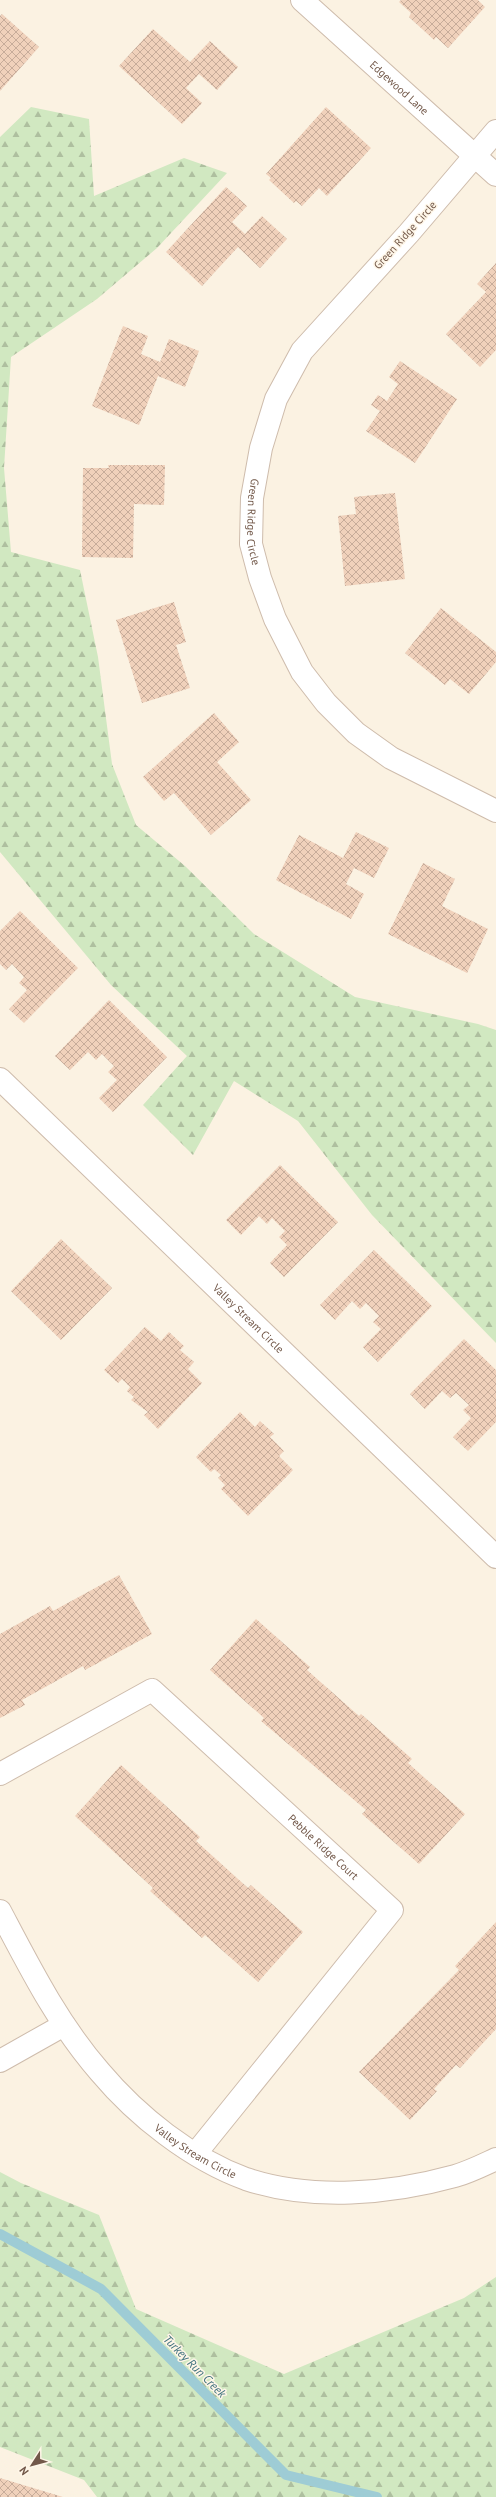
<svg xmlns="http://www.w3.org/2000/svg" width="496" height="2497" viewBox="0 0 496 2497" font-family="'PT Sans',sans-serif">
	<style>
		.forest { fill: url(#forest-firs) }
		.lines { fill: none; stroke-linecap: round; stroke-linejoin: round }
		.stream { stroke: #9eccd5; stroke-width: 10 }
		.building { fill: url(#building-cross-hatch) }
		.minor-casing { stroke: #cebcac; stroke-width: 24 }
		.minor { stroke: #fff; stroke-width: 22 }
		.labels { text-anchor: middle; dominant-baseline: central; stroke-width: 3; stroke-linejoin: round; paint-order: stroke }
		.street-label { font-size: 11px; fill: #725849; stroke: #fef6e8 }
		.water-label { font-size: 12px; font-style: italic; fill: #41737f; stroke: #fef6e8 }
	</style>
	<defs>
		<pattern id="forest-firs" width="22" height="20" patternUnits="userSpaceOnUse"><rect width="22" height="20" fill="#d1e8c1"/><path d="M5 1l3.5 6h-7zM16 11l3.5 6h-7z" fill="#aebf9f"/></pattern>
		<pattern id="building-cross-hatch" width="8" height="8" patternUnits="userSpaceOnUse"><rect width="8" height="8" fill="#f0d1bb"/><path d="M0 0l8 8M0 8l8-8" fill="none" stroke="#c7ac9a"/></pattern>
	</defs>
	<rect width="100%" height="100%" fill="#fbf2e2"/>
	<!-- forest -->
	<path class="forest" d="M31 107 89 119 94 196 184 158 227 173 157 248 97 299 11 357 4 468 11 552 80 570 98 657 112 764 136 825 185 866 254 934 355 997 478 1024 496 1030V1343L372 1215 298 1121 234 1081 193 1155 143 1105 187 1056 111 985 0 852V137Z
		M0 2172 21 2183 99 2215 136 2309 284 2374 464 2298 496 2277V2497H97L84 2480 0 2447Z"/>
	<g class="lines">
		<!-- stream -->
		<path class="stream" d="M0 2234 101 2289 286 2475 377 2497"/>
	</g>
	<!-- building -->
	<path class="building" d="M401 0H478L485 7 448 48 436 37 434 40 409 17 411 13 399 2Z
		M2 14 39 47 0 91V16Z
		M153 29 190 62 210 41 238 67 217 90 199 74 186 88 202 103 182 124 119 66Z
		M326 107 371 148 327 196 319 188 302 206 296 201 294 203 269 180 271 178 266 174Z
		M226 187 247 206 232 222 245 234 262 216 287 239 260 268 238 247 202 286 166 252Z
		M496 263V350L480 367 446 334 486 292 477 284Z
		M123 326 148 336 141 354 160 362 169 339 199 351 185 387 158 376 139 425 92 406Z
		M400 361 457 399 415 463 366 431 380 411 371 405 378 395 387 401 398 384 389 377Z
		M108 465H165L164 505 134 504 133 558 82 557 83 468H109Z
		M395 493 405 579 345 586 338 516 356 514 354 497Z
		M174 602 186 642 176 645 190 688 142 703 116 620Z
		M441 608 496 652V662L469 694 450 679 445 685 405 653Z
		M214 713 239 742 217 762 251 800 211 835 174 793 164 801 143 777Z
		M356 832 389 848 374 878 354 868 346 884 364 894 351 919 276 880 299 835 343 858Z
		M423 863 455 879 442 906 488 929 467 973 388 934Z
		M20 911 78 968 24 1023 9 1009 27 990 19 983 24 977 12 964 6 970 0 964V931Z
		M109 1000 167 1057 113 1112 99 1098 117 1080 108 1072 114 1066 102 1054 96 1060 88 1052 70 1070 55 1056Z
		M280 1165 338 1222 284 1277 270 1263 287 1245 279 1237 285 1231 272 1218 267 1224 259 1216 241 1235 226 1220Z
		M61 1239 112 1288 61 1340 11 1291Z
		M374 1250 432 1306 378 1362 363 1347 381 1329 373 1322 379 1316 366 1303 360 1309 352 1301 335 1320 320 1305Z
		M145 1327 161 1341 169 1332 184 1346 180 1350 194 1362 188 1369 202 1383 158 1429 144 1415 148 1412 131 1400 134 1397 127 1391 130 1387 122 1379 118 1383 104 1370Z
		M464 1339 496 1370V1422L468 1451 453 1437 471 1418 463 1410 469 1405 456 1393 450 1398 442 1391 425 1409 410 1394Z
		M240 1412 255 1427 260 1421 274 1434 270 1437 284 1451 279 1456 293 1470 248 1516 221 1489 225 1485 218 1478 221 1475 214 1469 211 1472 196 1457Z
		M119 1575 152 1634 85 1670 83 1666 22 1700 25 1705 0 1718V1634L50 1606 53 1611Z
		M256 1619 310 1667 307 1670 359 1716 361 1714 412 1759 408 1763 465 1814 419 1864 362 1814 366 1810 261 1721 264 1718 210 1670Z
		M121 1765 200 1837 196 1841 248 1888 251 1885 303 1932 258 1982 205 1935 202 1938 150 1891 153 1888 75 1816Z
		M496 1922V2029L460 2068 456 2065 434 2089 437 2091 410 2120 359 2072 459 1970 455 1966Z
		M0 2478 63 2497H0Z"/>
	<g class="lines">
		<!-- minor casing -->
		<g class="minor-casing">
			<g id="minor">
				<path id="s1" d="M302 0 496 175"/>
				<path id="s2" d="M496 131 409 233 302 351 276 399 261 448 252 498 251 544 260 578 275 619 302 672 326 703 356 733 391 758 496 811"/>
				<path id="s3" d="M0 1079 496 1557"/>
				<path id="s4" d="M0 1774 152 1690 392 1910 196 2153"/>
				<path id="s5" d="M0 1911C29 1966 58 2024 100 2072 137 2116 191 2159 246 2179 312 2201 390 2194 455 2176 469 2172 483 2165 496 2159"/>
				<path d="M0 2061 64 2025"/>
			</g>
		</g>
		<!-- minor -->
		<use href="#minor" class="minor"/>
	</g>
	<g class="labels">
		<!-- street labels -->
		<g class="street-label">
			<text stroke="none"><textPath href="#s1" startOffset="131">Edgewood Lane</textPath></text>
			<text transform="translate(405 235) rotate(-48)">Green Ridge Circle</text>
			<text stroke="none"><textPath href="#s2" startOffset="474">Green Ridge Circle</textPath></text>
			<text stroke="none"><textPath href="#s3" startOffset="345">Valley Stream Circle</textPath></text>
			<text stroke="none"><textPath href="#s4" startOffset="406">Pebble Ridge Court</textPath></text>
			<text stroke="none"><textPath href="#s5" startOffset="315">Valley Stream Circle</textPath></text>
		</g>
		<!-- water labels -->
		<g class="water-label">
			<text transform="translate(195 2366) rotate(45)">Turkey Run Creek</text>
		</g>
	</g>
	<!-- north arrow -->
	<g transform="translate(32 2465) rotate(234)" stroke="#fef6e8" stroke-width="3" paint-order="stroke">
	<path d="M0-3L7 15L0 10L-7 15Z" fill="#725849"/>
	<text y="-6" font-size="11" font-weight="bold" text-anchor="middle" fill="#725849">N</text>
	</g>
</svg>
